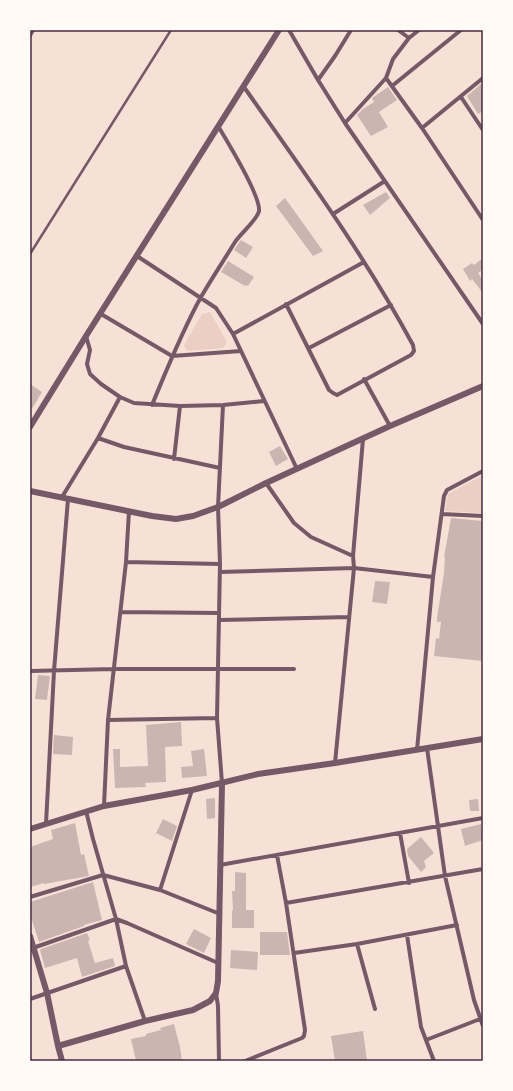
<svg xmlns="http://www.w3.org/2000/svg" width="513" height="1091" viewBox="0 0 513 1091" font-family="Signika,sans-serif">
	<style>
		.green { fill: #ebcfc5 }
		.building { fill: #ccb4b1 }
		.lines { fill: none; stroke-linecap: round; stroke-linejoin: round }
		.service { stroke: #755966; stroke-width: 2.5 }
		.minor { stroke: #755966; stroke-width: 4 }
		.tertiary { stroke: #755966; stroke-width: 6 }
		.neatline { fill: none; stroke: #4a2c40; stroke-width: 1.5 }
	</style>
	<rect width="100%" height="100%" fill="#f7e1d7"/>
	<!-- green -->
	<path class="green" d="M210 312 227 342 223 348 187 351 184 345 202 314Z
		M483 475V513L445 511 448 494Z"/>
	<!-- building -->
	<path class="building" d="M481 84 483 86V111L478 114 467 96Z
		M388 87 397 100 379 112 388 127 371 136 357 115 363 109 374 102 372 98Z
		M386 192 390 198 370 215 363 205Z
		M285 198 323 251 313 256 276 206Z
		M241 240 253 247 246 258 234 250Z
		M483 258V270L478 273 483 280V293L472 279 470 281 463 269 472 263 474 265Z
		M228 261 254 277 248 286 246 285 245 286 221 272Z
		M30 384 42 392 30 412Z
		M280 446 288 459 276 466 269 452Z
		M451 518 483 521V661L434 656 436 638 439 639 441 622H437V618L444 573 445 557H444Z
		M375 581 390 582 387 604 372 602Z
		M38 675 50 676 47 700 35 699Z
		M181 722 182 746 165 747 166 782 145 783 146 787 115 788 113 749H120V767L148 766 146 725Z
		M54 735 73 737 72 755 53 754Z
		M204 749 207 776 182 778 181 767 193 766 191 751Z
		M215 798V818L207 819 206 799Z
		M478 799 479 811H470L469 800Z
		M163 819 177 826 172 841 156 833Z
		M75 823 81 855 84 854 89 876 44 884V883L30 887V847L53 839 51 830Z
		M481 824 483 840 465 846 461 829Z
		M421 837 434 853 424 861 426 867 421 872 408 856 407 849Z
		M235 872 246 873V910H254V928H232V910H233L232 891H235Z
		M93 882 102 920 84 925V926L39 942 30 914V902Z
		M194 929 211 938 204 953 186 944Z
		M260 932H287L290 955H260Z
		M87 933 90 940 88 941 95 963 113 958 115 966 82 977 77 958 45 968 40 950 41 949Z
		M231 950 258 952 257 970 230 968Z
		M174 1024 180 1047 182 1061H136L131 1039 146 1036V1034L161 1030 160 1028Z
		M363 1031 367 1061H335L331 1036Z"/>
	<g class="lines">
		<!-- service -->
		<path class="service" d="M30 37 34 30
			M30 254 171 30"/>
		<!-- minor -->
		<path class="minor" d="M289 30 318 80 345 123 483 324
			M398 30 409 38
			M386 78 422 128 483 220
			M318 80 335 56 351 30
			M392 86 461 30
			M244 87C303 171 364 254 413 345L414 351 411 355 337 395 333 393 329 390 286 304
			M461 97 483 130
			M345 123 386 78 393 59 409 38 419 30
			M422 128 483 78
			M333 214 385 181
			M137 256 216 308 233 334 297 469
			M101 314 172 356 241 351
			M233 334 364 262
			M86 336 90 350 87 364 90 374 101 384 120 397 134 403 180 406 223 405 264 401
			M309 348 391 305
			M364 379 390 426
			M152 405C167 369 182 331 201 297 212 278 224 260 235 242 240 234 258 219 259 211 261 196 227 141 218 126
			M98 438 124 447 220 468
			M174 459 180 406
			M266 483 294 523 311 537 353 556
			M62 497 98 438 120 397
			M442 514 483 516
			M126 562 220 564
			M220 572 354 568 433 577
			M121 612 219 613
			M219 620 349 617
			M30 671 114 669H294
			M108 720 217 718
			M427 748 445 876 474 1000 483 1026
			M417 750 433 577 444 496 447 490 483 471
			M335 763 354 568 353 556 363 439
			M222 783 217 718 220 564 218 507 223 405
			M104 806 108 720 126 562 129 511
			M86 811 93 839 116 919 126 966 145 1021
			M46 824 54 671 68 499
			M400 833 409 883
			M220 865 483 818
			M160 890 192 790
			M30 897 103 875 107 876 160 890 220 914
			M286 903 483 869
			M407 935 421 1027 434 1061
			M357 944 375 1009
			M30 949 116 919 127 923 218 963
			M294 953 357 944 457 925
			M216 993 218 1006 219 1061
			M30 999 126 966
			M426 1040 480 1019
			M30 1060 31 1061
			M245 1061 302 1038 304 1036 305 1030 286 903 277 855"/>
		<!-- tertiary -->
		<path class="tertiary" d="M30 427 86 336 279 30
			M30 491 152 516 176 519 193 516 218 507 266 483 390 426 483 386
			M30 829 104 806 192 790 258 774 335 763 483 739
			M30 936 47 993 58 1046
			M62 1061 58 1046 145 1021 193 1010 210 1001 216 993 218 981 222 784"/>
	</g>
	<!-- border -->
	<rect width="513" height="1091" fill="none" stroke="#fffaf5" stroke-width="62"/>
	<rect x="31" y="31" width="451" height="1029" class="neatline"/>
</svg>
